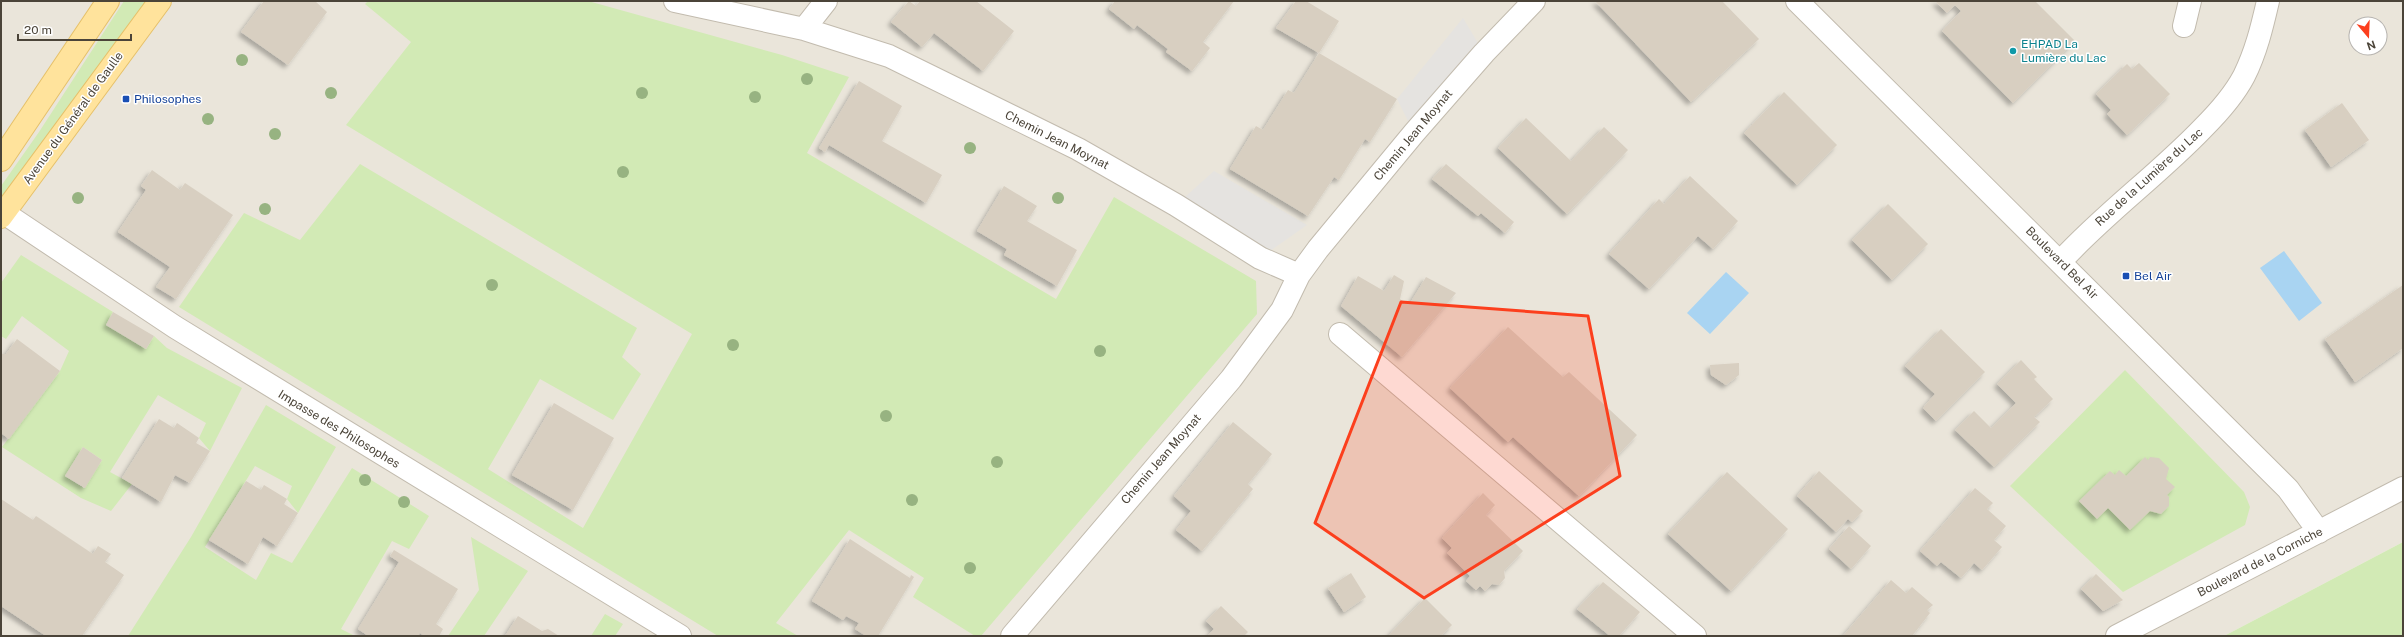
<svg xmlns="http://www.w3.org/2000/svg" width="2404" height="637" viewBox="0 0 2404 637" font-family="'Public Sans',sans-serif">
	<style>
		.residential { fill: #eae5da; fill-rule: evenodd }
		.green { fill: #d2eab5; fill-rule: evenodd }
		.parking { fill: #e5e3e0 }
		.water { fill: #a9d4f2 }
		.building { fill: #d8cfc1; filter: url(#shadow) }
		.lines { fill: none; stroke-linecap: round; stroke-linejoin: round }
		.minor-casing { stroke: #c2bbae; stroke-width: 24 }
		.major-casing { stroke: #e6c16a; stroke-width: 24 }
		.minor { stroke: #fff; stroke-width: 22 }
		.major { stroke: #ffe39c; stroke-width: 22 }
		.tree { fill: #97b381 }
		.marked { fill: #fc3f1d; fill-opacity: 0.2; stroke: #fc3f1d; stroke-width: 3; stroke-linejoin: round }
		.culture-dot { fill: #0f9aa8; stroke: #fff; stroke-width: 1.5 }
		.transit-dot { fill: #1a4fb4; stroke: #fff; stroke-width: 1.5 }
		.labels { text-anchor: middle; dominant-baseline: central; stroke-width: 3; stroke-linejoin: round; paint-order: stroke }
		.culture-label { font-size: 12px; fill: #0d838f; stroke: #fff; text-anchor: start }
		.transit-label { font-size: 12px; fill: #164399; stroke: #fff; text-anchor: start }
		.street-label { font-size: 12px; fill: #4b4439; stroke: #fff }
	</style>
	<defs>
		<filter id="shadow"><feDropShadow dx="-3.5" dy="3.5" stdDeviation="2" flood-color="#0004"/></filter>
	</defs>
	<rect width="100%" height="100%" fill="#f6f3ec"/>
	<!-- residential -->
	<path class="residential" d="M1 1H2403V542L2224 636H1ZM2356 24H2380V48H2356Z"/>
	<!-- green -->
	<path class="green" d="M124 1H148L1 201V186L39 132Z
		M368 1H588L782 55 849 77 807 153 1056 299 1114 197 1256 281 1257 314 981 636H975L913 597 924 578 849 530 776 623 798 636H718L179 307 244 213 300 240 360 164 637 328 622 357 641 374 613 420 540 379 488 469 583 528 692 334 346 125 411 42 365 4Z
		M21 255 113 312 106 325 146 349 154 336 167 348 242 388 210 451 199 438 206 423 158 395 110 472 132 484 111 511 81 498 2 447 60 371 69 351 22 316 6 339 1 336V283ZM83 447 102 460 84 488 65 476Z
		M2125 370 2244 492 2250 507 2245 525 2123 592 2010 486Z
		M266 405 336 447 298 513 287 499 292 486 255 466 205 547 256 580 271 553 292 563 352 468 429 516 409 549 392 541 341 629 355 636H128L191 537Z
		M471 537 528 571 484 636H448L479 590Z
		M2403 542V636H2224Z
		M605 614 623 624 615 636H591Z"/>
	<!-- parking -->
	<path class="parking" d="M1463 18 1484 53 1414 133 1397 99Z
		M1214 171 1307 225 1260 258 1176 205Z"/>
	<!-- water -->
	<path class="water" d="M2284 251 2322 303 2299 321 2260 268Z
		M1726 272 1749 293 1710 334 1687 313Z"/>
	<!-- building -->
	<path class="building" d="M264 1H315L327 12 288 65 241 32Z
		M909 1 916 6 920 1H976L1014 31 983 71 934 33 922 47 891 22Z
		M1115 1H1234L1203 42 1210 48 1192 71 1166 52 1168 49 1137 25 1134 29 1109 9Z
		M1296 1H1306L1339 21 1319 53 1276 28Z
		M1595 1H1722L1759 39 1691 102Z
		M1935 1H2035L2075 41 2013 103 1942 31 1961 11 1955 5 1947 13Z
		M1319 53 1397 99 1370 142 1365 139 1339 180 1334 177 1308 216 1230 169 1256 126 1263 130 1288 90 1294 93Z
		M2139 63 2170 94 2127 135 2107 114 2111 110 2096 94 2127 64 2132 69Z
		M859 81 902 106 882 141 942 175 926 203 829 145 825 152 819 148Z
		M1784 92 1837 145 1797 185 1744 133Z
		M2342 103 2369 140 2331 167 2305 130Z
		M1526 118 1571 161 1604 127 1628 150 1567 214 1498 148Z
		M1446 164 1514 222 1505 233 1481 213 1478 216 1432 179Z
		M152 170 180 190 185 183 233 215 176 299 156 287 170 267 118 232 146 190 141 186Z
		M1690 176 1738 221 1713 249 1698 236 1649 289 1609 254 1659 199 1664 204Z
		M1004 186 1037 206 1027 221 1077 250 1057 286 1004 255 1007 249 977 231Z
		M1888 204 1928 244 1892 280 1852 240Z
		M1394 275 1404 281 1400 299 1409 305 1426 277 1456 293 1402 357 1341 306 1358 276 1384 291Z
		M2403 285V348L2355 382 2325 339Z
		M113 312 154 336 146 349 106 325Z
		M1508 327 1563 377 1569 372 1637 435 1579 496 1513 437 1508 442 1450 388Z
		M1941 329 1985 372 1936 421 1923 408 1935 394 1905 366Z
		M17 339 60 371 9 439 1 433V354H6Z
		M2021 360 2037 377 2034 379 2053 399 2034 417 2040 422 1994 467 1955 430 1974 411 1991 428 2016 403 1997 384Z
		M1739 363V375L1726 385 1711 375 1710 365Z
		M554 403 614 438 573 510 512 475Z
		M159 419 174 428 177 423 199 438 196 443 210 451 190 483 175 475 161 502 122 478Z
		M1233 422 1272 454 1248 484 1253 489 1202 551 1176 530 1191 511 1174 496Z
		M83 447 102 460 85 488 65 476Z
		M2145 457 2148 460 2150 457 2159 458 2169 468 2166 479 2175 487 2167 495 2169 497V506L2161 514 2150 511 2130 530 2108 508 2097 519 2079 501 2110 471 2115 475 2119 470 2126 476Z
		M1819 471 1863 511 1852 522 1848 519 1836 532 1797 496Z
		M1727 472 1788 529 1731 591 1668 534Z
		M246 481 261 490 264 485 287 499 284 504 298 513 277 546 263 537 248 564 209 540Z
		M1975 488 1993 503 1987 509 2006 526 1994 540 2002 547 1982 570 1974 563 1961 578 1941 562 1937 566 1920 551Z
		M1483 493 1495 505 1486 515 1523 551 1504 571 1505 578 1499 585 1492 584 1485 591 1480 586 1476 590 1466 581 1470 576 1447 553 1452 548 1442 538Z
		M1 499 33 520 36 516 93 554 98 546 111 554 105 562 124 575 82 636H46L1 606Z
		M1849 526 1871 546 1851 569 1829 549Z
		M850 539 910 578 911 575 914 577 878 636H866L855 629 859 623 846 616 843 620 812 601Z
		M394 550 458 589 436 624 443 629 439 636H424L420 633 418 636H368L358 629 399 562 390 556Z
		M1351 573 1366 597 1344 612 1328 588Z
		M2096 574 2123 600 2103 611 2081 589Z
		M1891 580 1906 593 1912 587 1933 605 1927 610 1930 613 1912 636H1843Z
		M1603 582 1640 612 1619 636H1610L1577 609Z
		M1425 598 1452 625 1441 636H1388Z
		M1221 606 1248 632 1244 636H1207L1214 629 1206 621Z
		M518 616 542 631 548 629 559 636H505Z"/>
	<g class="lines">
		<!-- minor casing -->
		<g class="minor-casing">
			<path id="minor" d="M675 1 804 29 889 56 1078 149 1176 205 1260 258 1299 275
				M1797 1 2288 489 2319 532
				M2184 26 2190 1
				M804 29 826 1
				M4 213 175 327 680 636
				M2061 261C2105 213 2158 175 2203 128 2218 113 2234 95 2244 76 2256 52 2262 27 2268 1
				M1340 334 1695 636
				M1012 636 1231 379 1282 310 1299 275 1318 249 1414 133 1484 53 1534 1
				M2117 636 2403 488"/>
		</g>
		<!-- major casing -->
		<g class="major-casing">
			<path id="major" d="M1 160 108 1
				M1 217 160 1"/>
		</g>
		<!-- minor -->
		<use href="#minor" class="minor"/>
		<!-- major -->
		<use href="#major" class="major"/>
	</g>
	<!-- trees -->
	<g class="tree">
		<circle cx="242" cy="60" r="6"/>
		<circle cx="807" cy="79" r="6"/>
		<circle cx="331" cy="93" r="6"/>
		<circle cx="642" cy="93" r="6"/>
		<circle cx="755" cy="97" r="6"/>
		<circle cx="208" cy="119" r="6"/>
		<circle cx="275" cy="134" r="6"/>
		<circle cx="970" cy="148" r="6"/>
		<circle cx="623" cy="172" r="6"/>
		<circle cx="78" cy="198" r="6"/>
		<circle cx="1058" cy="198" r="6"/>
		<circle cx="265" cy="209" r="6"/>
		<circle cx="492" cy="285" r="6"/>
		<circle cx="733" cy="345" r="6"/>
		<circle cx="1100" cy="351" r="6"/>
		<circle cx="886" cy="416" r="6"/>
		<circle cx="997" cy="462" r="6"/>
		<circle cx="365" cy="480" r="6"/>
		<circle cx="912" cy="500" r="6"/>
		<circle cx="404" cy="502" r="6"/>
		<circle cx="970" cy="568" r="6"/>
	</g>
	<!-- marked area -->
	<path class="marked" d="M1401 302 1588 316 1620 476 1424 598 1315 523Z"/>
	<!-- markers -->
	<circle class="culture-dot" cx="2013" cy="51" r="4"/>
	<g class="transit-dot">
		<rect x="122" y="95" width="8" height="8" rx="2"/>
		<rect x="2122" y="272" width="8" height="8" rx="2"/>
	</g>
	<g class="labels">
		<!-- culture labels -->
		<g class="culture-label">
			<text x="2021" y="44">EHPAD La<tspan x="2021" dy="14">Lumière du Lac</tspan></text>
		</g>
		<!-- transit labels -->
		<g class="transit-label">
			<text x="134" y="99">Philosophes</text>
			<text x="2134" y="276">Bel Air</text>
		</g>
		<!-- street labels -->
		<g class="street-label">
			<text transform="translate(73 118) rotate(-54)">Avenue du Général de Gaulle</text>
			<text transform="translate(1413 135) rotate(-50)">Chemin Jean Moynat</text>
			<text transform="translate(1057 140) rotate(27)">Chemin Jean Moynat</text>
			<text transform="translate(2149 177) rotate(-42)">Rue de la Lumière du Lac</text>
			<text transform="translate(2062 263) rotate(45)">Boulevard Bel Air</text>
			<text transform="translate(339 429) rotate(31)">Impasse des Philosophes</text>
			<text transform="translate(1161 459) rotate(-49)">Chemin Jean Moynat</text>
			<text transform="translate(2260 562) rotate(-27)">Boulevard de la Corniche</text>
		</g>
	</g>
	<!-- border -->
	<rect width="2404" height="637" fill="none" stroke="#4b4439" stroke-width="4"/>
	<!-- north arrow -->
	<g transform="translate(2368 36) rotate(161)"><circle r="19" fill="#ffffff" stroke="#b7b4b0"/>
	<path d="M0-3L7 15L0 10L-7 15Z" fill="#fc3f1d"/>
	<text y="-6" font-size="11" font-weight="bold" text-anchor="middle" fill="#4b4439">N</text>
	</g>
	<!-- scale -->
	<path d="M18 34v6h113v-6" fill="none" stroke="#4b4439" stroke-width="2"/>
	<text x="24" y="34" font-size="12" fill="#4b4439" stroke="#ffffff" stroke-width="3" paint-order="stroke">20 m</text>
</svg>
